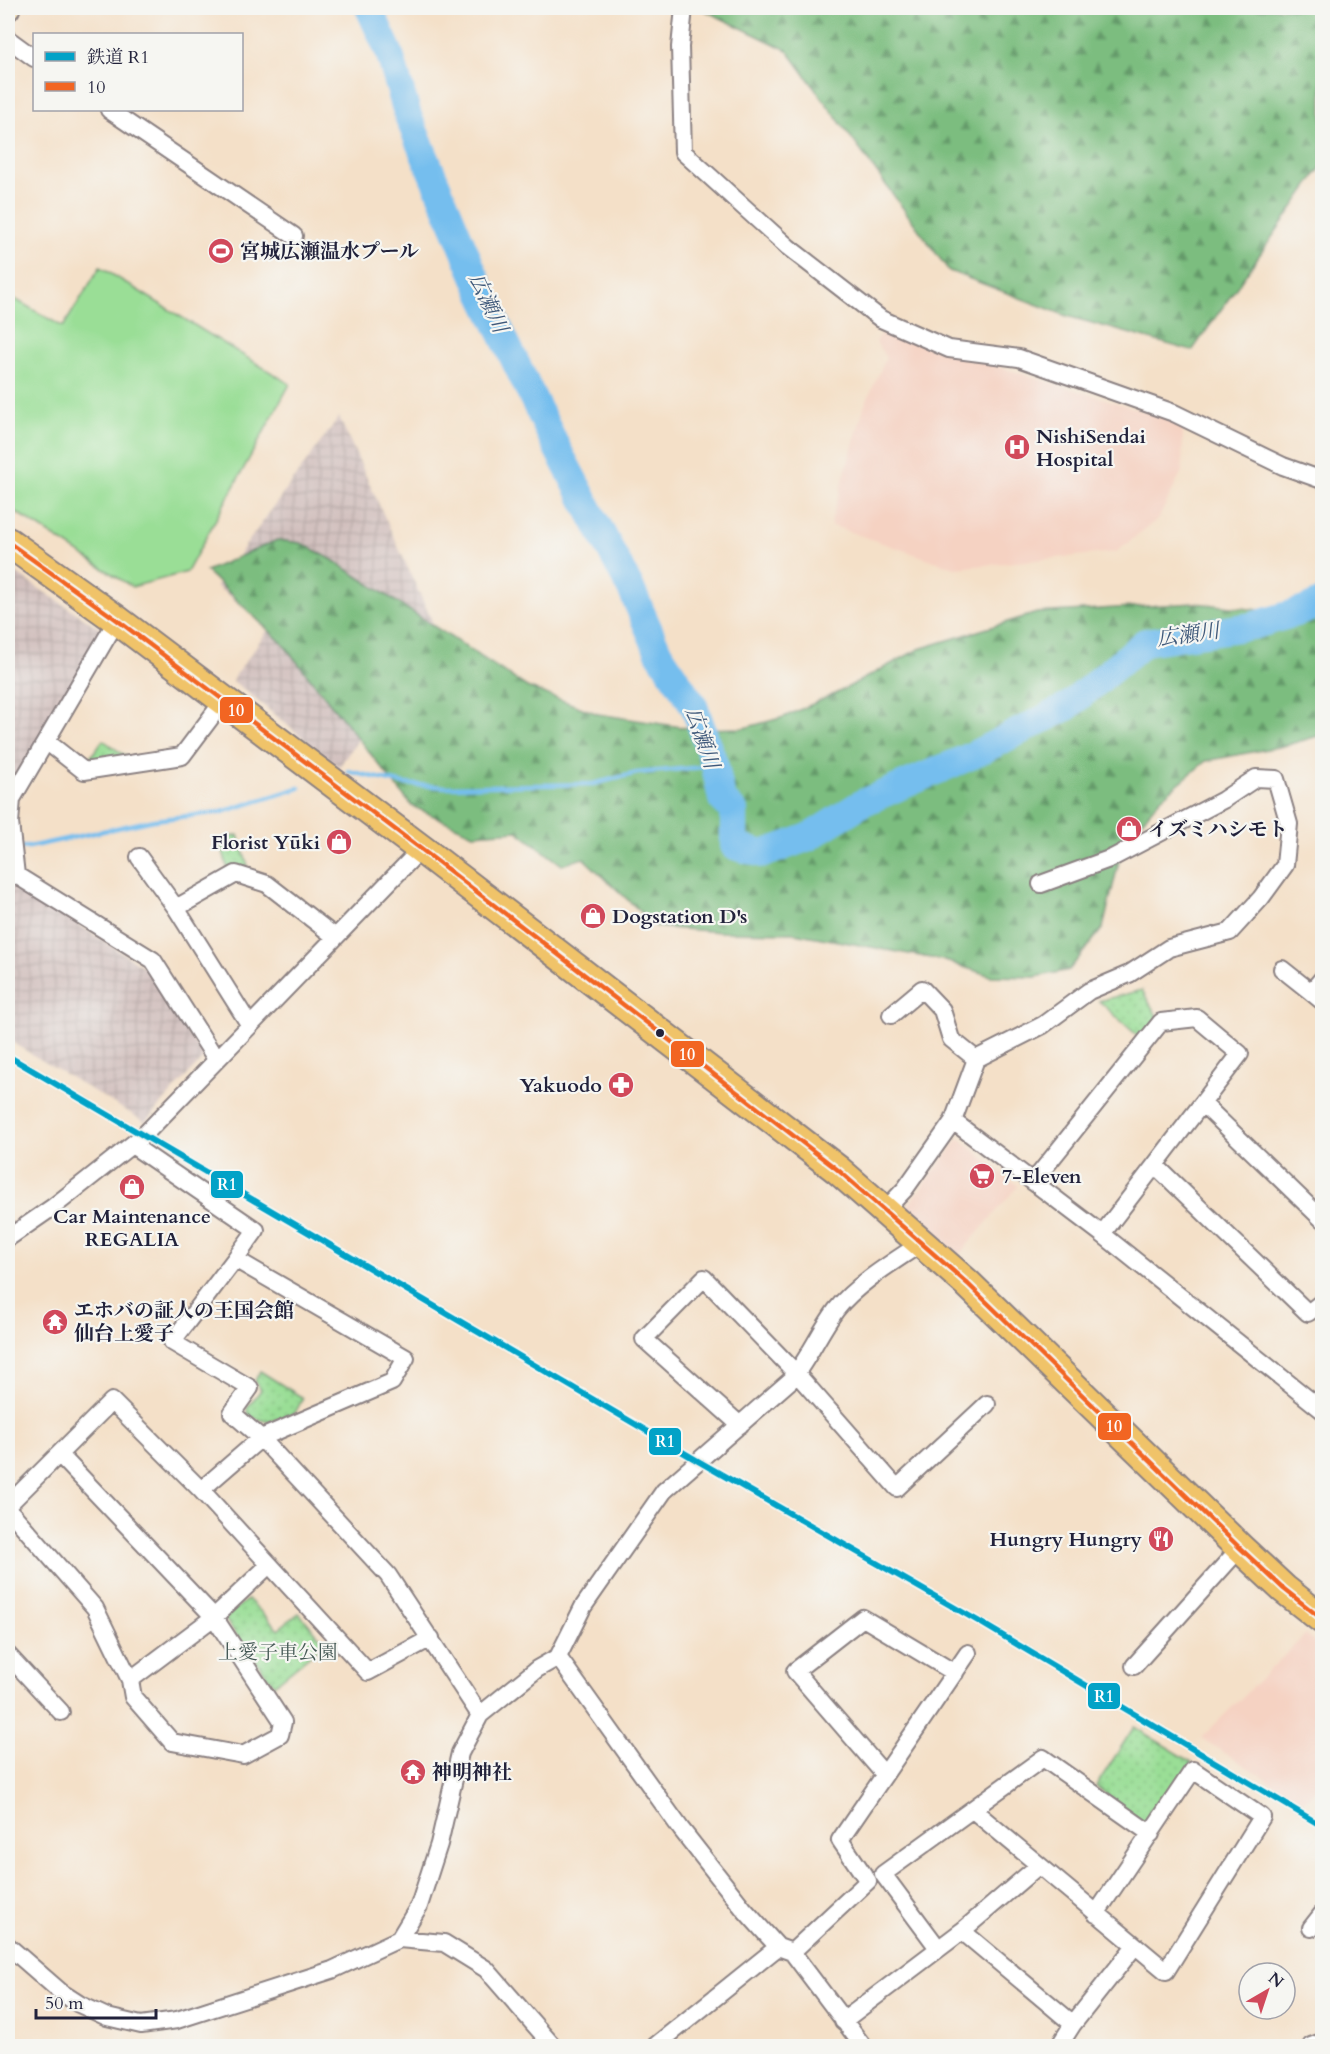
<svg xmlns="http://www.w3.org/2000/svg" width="1330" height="2054" viewBox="0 0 1330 2054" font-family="Cardo,'Noto Serif JP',serif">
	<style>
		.built { fill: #f5d2c2 }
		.industrial { fill: url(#industrial-grid) }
		.forest { fill: url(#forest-firs); stroke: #4e705d; stroke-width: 1.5 }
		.park { fill: url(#park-dots); stroke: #5e8068; stroke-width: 1.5 }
		.garden { fill: #9ade96; stroke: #5e8068; stroke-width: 1.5 }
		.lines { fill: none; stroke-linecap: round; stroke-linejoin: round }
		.stream { stroke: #75beee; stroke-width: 4.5 }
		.river { stroke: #75beee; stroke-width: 28 }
		.street-casing { stroke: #8b8182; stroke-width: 20 }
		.secondary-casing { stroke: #8b8182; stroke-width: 26 }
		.highway-casing { stroke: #8b8182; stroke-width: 32 }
		.street { stroke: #fff; stroke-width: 16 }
		.secondary { stroke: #f9e7c3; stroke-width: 22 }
		.highway { stroke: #f0c369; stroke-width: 28 }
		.bus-1-casing { stroke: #f6f6f2; stroke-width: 9 }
		.bus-1 { stroke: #f26522; stroke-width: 4.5 }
		.rail-1-casing { stroke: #f6f6f2; stroke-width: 10 }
		.rail-1 { stroke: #02a2c7; stroke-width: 6 }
		.bus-dot { fill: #22223b; stroke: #f6f6f2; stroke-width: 2 }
		.labels { text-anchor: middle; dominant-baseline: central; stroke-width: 4.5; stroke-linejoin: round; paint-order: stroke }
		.poi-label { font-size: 20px; font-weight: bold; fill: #22223b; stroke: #f6f6f2; text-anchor: start }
		.park-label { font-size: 20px; fill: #465a56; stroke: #f6f6f2 }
		.water-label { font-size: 21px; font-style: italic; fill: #3f597a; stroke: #f6f6f2 }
		.line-badge { stroke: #f6f6f2; stroke-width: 2 }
		.badge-label { font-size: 16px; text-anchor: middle; font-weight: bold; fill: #fff }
	</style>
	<defs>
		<pattern id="industrial-grid" width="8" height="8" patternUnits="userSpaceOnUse" patternTransform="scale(1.5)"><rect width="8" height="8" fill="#d1bfbd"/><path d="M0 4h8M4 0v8" fill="none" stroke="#b3a4a3"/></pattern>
		<pattern id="forest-firs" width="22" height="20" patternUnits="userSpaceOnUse" patternTransform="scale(1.5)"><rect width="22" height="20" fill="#7bbd7f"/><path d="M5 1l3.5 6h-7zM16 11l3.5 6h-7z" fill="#649969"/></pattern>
		<pattern id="park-dots" width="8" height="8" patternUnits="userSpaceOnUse" patternTransform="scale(1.5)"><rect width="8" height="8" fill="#9ade96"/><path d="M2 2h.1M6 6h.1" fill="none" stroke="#84be82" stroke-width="1.8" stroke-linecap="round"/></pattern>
	</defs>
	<rect width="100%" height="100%" fill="#f6f6f2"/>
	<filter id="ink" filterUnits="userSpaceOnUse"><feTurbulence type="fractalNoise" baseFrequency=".0167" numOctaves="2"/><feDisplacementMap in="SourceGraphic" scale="12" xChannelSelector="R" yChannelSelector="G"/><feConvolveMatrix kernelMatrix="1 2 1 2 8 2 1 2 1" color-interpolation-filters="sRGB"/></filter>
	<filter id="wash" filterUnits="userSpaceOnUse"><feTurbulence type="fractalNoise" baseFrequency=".008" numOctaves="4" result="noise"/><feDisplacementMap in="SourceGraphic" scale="24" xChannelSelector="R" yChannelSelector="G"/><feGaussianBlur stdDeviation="1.35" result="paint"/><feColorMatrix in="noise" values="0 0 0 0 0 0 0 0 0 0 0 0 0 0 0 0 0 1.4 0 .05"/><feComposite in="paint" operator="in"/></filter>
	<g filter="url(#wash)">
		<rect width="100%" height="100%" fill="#f4e0c8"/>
		<!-- built -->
		<path class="built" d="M882 331 1183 423 1182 471 1159 518 1116 552 955 568 830 525 864 407 886 358 876 342Z
			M959 1138 1018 1186 959 1255 907 1207Z
			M1306 1634 1322 1651V1783L1303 1802 1201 1738Z"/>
		<!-- industrial -->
		<path class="industrial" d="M339 417 443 645 395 687 339 767 232 680 270 627 216 586Z
			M8 568 105 632 19 780 8 772Z
			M8 879 147 969 204 1057 145 1122 8 1040Z"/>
		<!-- forest -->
		<path class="forest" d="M700 8H1322V166L1192 351 1067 316 949 271 787 50Z
			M277 540 301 543 331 559 527 687 598 714 694 729 744 728 784 717 839 692 919 649 1037 613 1195 603 1322 617V735L1283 746 1206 761 1161 798 1123 844 1103 928 1069 970 1035 977 991 976 942 960 794 933 722 932 657 927 583 858 562 865 517 831 473 834 412 806 282 643 206 571Z"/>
		<!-- park -->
		<path class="park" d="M103 740 132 761 85 764Z
			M238 835 248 866 228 870 220 839Z
			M1142 990 1158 1018 1140 1038 1099 1001Z
			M260 1371 303 1398 295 1413 268 1422 248 1416 247 1408 261 1390 255 1381Z
			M248 1599 278 1629 299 1613 325 1643 274 1685 224 1618Z
			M1134 1727 1192 1762 1152 1824H1144L1096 1786Z"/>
		<!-- garden -->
		<path class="garden" d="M100 267 290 384 187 572 132 587 8 507V295L63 327Z"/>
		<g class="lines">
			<!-- stream -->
			<path class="stream" d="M348 771 404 784 446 787 593 784 637 773 715 766
				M16 848 29 847 154 820 222 812 299 788"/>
			<!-- river -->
			<path class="river" d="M369 8 389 52 408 116 483 295 558 450 632 591 659 653 694 706 715 766 722 799 734 811V846L763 854 809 837 862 803 971 756 1067 707 1145 642 1252 626 1305 610 1322 602"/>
		</g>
	</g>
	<g filter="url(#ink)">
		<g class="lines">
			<!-- street casing -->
			<g class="street-casing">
				<path id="street" d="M684 8 680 47 683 152 788 247 881 319 949 349 1019 358 1174 413 1283 466 1322 480
					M8 39 34 58
					M109 110 294 236
					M117 620 12 799 10 823 16 875 153 960 216 1059
					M46 741 84 771 182 756 224 700
					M139 857 176 908
					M1282 969 1311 992
					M1322 979 1311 992 1322 1001
					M891 1015 922 989 942 1010 951 1039 976 1059
					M249 1024 176 908 236 874 267 884 334 936
					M1203 1104 1322 1219
					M953 1121 1102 1234 1322 1410
					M132 1145 256 1230 235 1259 406 1358 392 1382 261 1438 201 1490
					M1156 1166 1308 1313 1322 1302
					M1033 1182 1161 1022 1197 1018 1240 1054 1102 1234
					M885 1210 905 1189 953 1121 976 1059 1043 1025 1089 991 1129 974 1169 948 1230 932 1261 898 1285 865 1289 824 1276 779 1256 778 1223 800 1112 858 1041 884
					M8 1238 53 1207 144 1135 421 849
					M235 1259 172 1342 250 1388 232 1413 261 1438 388 1575 480 1715
					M740 1425 644 1339 704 1278 797 1374 897 1488 987 1404
					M59 1454 112 1401 201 1490 368 1672 431 1638
					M8 1505 59 1454 214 1617 283 1722 280 1735 243 1755 172 1742 133 1697 130 1680
					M8 1509 95 1608 130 1680 214 1617 268 1566
					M8 1655 61 1712
					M558 1657 681 1829 743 1908 778 1947 792 1952 863 2046
					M1134 1666 1240 1548
					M884 1774 795 1671 863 1618 955 1673
					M973 1810 1166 1971 1262 1817 1193 1770 1096 1914
					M1311 1928 1322 1914
					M962 1931 1073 2024
					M399 1939 419 1906 439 1844 460 1753 480 1715 537 1669 558 1657 583 1607 664 1491 791 1380C809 1358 819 1333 836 1310 856 1284 896 1260 923 1242
					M8 1946 62 1993 79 2004 107 2017 141 2025 177 2020 332 1970 399 1939 444 1943 486 1969 553 2046
					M938 1948 883 1874 1043 1758 1151 1834
					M792 1952 868 1881 840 1840 968 1653
					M843 2021 962 1931 1038 1866
					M655 2046 778 1947
					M1059 2046 1073 2024 1134 1947
					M1311 2046 1322 2042"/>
			</g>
			<!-- secondary casing -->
			<g class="secondary-casing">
				<path id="secondary" d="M8 9V8"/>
			</g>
			<!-- highway casing -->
			<g class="highway-casing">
				<path id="highway" d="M8 542 117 620 429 855 838 1170 968 1284 1240 1548 1284 1589 1322 1619"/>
			</g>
			<!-- street -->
			<use href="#street" class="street"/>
			<!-- secondary -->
			<use href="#secondary" class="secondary"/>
			<!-- highway -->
			<use href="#highway" class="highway"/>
			<!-- bus-1 casing -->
			<g class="bus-1-casing">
				<path id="bus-1" d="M8 542 117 620 429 855 838 1170 968 1284 1240 1548 1284 1589 1322 1619"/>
			</g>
			<!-- bus-1 -->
			<use href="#bus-1" class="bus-1"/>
			<!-- rail-1 casing -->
			<g class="rail-1-casing">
				<path id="rail-1" d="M8 1056 698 1461 978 1621 1322 1826"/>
			</g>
			<!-- rail-1 -->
			<use href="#rail-1" class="rail-1"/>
		</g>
	</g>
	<!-- icons -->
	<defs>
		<g id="stadium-disc" transform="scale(1.35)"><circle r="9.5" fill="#d1495b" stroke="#f6f6f2"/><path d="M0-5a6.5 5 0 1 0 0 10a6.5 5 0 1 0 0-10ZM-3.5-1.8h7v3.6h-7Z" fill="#fff"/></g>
		<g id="hospital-disc" transform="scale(1.35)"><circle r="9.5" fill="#d1495b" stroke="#f6f6f2"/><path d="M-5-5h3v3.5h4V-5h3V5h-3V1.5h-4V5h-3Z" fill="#fff"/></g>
		<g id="shop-disc" transform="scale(1.35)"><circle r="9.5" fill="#d1495b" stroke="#f6f6f2"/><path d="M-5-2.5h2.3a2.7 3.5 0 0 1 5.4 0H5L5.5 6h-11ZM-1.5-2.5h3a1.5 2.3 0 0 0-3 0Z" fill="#fff"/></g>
		<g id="pharmacy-disc" transform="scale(1.35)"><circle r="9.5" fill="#d1495b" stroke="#f6f6f2"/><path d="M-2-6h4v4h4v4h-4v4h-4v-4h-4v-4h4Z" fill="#fff"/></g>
		<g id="supermarket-disc" transform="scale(1.35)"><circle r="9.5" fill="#d1495b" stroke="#f6f6f2"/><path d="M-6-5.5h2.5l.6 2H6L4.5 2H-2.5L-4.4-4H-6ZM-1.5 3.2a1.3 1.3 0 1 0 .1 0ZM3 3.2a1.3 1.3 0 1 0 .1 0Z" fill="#fff"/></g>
		<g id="temple-disc" transform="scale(1.35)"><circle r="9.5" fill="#d1495b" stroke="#f6f6f2"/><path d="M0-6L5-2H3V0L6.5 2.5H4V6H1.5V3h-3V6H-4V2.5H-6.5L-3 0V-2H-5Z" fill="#fff"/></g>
		<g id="restaurant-disc" transform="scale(1.35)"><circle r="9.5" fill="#d1495b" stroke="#f6f6f2"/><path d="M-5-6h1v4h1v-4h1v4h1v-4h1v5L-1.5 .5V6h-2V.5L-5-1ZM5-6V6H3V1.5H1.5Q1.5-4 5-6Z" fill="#fff"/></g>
	</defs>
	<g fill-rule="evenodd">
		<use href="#stadium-disc" x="221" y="251"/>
		<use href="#hospital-disc" x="1017" y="447"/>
		<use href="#shop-disc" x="1129" y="829"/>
		<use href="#shop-disc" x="339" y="842"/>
		<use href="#shop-disc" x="593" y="916"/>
		<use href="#pharmacy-disc" x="621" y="1085"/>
		<use href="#supermarket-disc" x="982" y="1176"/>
		<use href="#shop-disc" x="132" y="1187"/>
		<use href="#temple-disc" x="55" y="1322"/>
		<use href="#restaurant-disc" x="1161" y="1539"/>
		<use href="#temple-disc" x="413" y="1772"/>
	</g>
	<!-- markers -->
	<circle class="bus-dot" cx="660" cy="1033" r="5"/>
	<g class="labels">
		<!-- poi labels -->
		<g class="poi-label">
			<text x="240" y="251">宮城広瀬温水プール</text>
			<text x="1036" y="436">NishiSendai<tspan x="1036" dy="23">Hospital</tspan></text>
			<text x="1148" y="829">イズミハシモト</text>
			<text x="320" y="842" text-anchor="end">Florist Yūki</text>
			<text x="612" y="916">Dogstation D's</text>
			<text x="602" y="1085" text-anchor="end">Yakuodo</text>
			<text x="1002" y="1176">7-Eleven</text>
			<text x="132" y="1216" text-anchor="middle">Car Maintenance<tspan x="132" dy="23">REGALIA</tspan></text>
			<text x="74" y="1310">エホバの証人の王国会館<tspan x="74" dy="23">仙台上愛子</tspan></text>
			<text x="1142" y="1539" text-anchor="end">Hungry Hungry</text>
			<text x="432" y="1772">神明神社</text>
		</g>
		<!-- park labels -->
		<g class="park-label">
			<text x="278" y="1652">上愛子車公園</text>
		</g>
		<!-- water labels -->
		<g class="water-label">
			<text transform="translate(488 303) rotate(65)">広瀬川</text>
			<text transform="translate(1188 635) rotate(-8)">広瀬川</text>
			<text transform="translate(702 738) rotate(71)">広瀬川</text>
		</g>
	</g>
	<g class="line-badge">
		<rect x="219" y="696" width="35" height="28" rx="6" fill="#f26522"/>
		<rect x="670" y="1040" width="35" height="28" rx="6" fill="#f26522"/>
		<rect x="210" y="1170" width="34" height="29" rx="6" fill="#02a2c7"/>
		<rect x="1097" y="1412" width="35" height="29" rx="6" fill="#f26522"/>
		<rect x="648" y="1427" width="34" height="29" rx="6" fill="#02a2c7"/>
		<rect x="1087" y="1682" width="34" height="28" rx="6" fill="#02a2c7"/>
	</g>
	<g class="badge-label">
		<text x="236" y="716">10</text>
		<text x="687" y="1060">10</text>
		<text x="227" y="1190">R1</text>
		<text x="1114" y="1432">10</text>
		<text x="665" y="1447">R1</text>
		<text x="1104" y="1702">R1</text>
	</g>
	<!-- margin -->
	<rect width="1330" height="2054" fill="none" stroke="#f6f6f2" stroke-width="30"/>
	<!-- legend -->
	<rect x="33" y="33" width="210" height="78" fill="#f6f6f2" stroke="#a1a1a9" stroke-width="1.5"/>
	<rect x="45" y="52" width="30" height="9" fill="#02a2c7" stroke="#a1a1a9" stroke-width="1.5"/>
	<text x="87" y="63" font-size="18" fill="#22223b">鉄道 R1</text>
	<rect x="45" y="82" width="30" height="9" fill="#f26522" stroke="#a1a1a9" stroke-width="1.5"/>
	<text x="87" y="93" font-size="18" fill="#22223b">10</text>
	<!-- north arrow -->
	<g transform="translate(1267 1991) rotate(39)"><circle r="28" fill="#f6f6f2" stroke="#a1a1a9" stroke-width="1.5"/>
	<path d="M0-4.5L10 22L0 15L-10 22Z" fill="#d1495b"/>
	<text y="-9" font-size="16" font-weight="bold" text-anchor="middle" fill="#22223b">N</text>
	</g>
	<!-- scale -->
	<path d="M36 2009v9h120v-9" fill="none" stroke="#22223b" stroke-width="3"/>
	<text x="45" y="2009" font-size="18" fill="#22223b" stroke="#f6f6f2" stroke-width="4.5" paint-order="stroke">50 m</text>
</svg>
